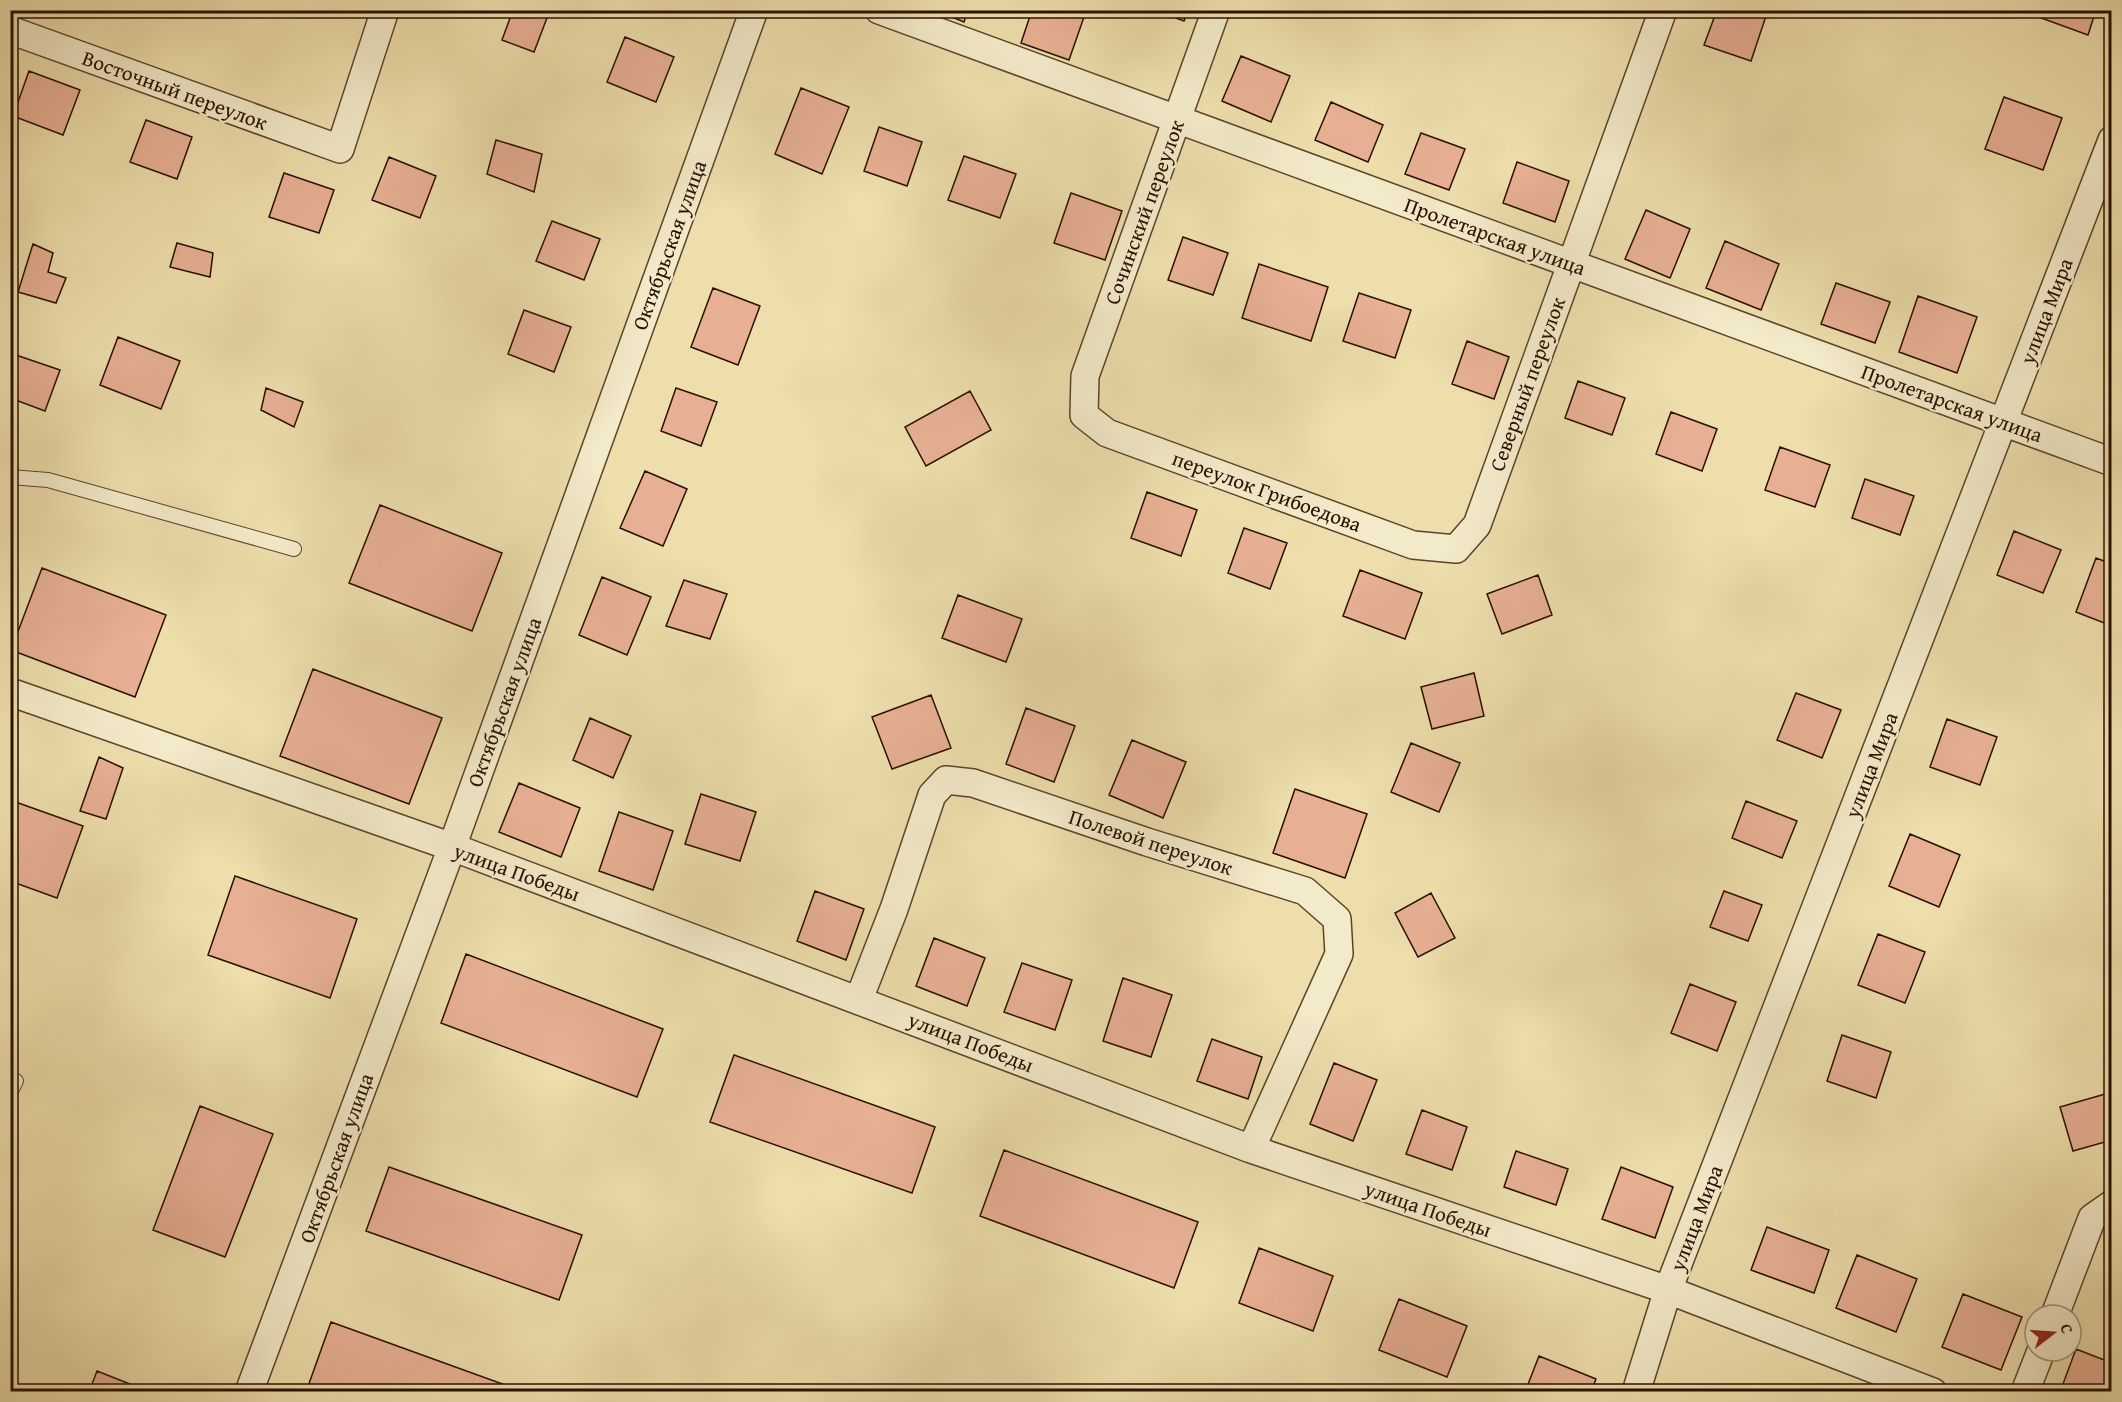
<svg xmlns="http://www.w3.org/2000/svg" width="2122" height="1402" viewBox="0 0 2122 1402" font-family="'Gentium Book Plus',serif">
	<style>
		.building { fill: #e7b094; stroke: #2a0f00; stroke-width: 1.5 }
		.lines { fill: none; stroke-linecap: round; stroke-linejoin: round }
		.service-casing { stroke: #5b432b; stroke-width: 16 }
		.minor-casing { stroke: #5b432b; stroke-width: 30 }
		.service { stroke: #f3eac9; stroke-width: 14 }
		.minor { stroke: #f3eac9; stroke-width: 27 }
		.labels { text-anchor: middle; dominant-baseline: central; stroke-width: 4.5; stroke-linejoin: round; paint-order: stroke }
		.street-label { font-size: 21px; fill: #2a0f00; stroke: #f3eac9 }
	</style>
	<rect width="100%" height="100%" fill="#eddeac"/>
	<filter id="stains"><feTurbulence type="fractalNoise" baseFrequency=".00333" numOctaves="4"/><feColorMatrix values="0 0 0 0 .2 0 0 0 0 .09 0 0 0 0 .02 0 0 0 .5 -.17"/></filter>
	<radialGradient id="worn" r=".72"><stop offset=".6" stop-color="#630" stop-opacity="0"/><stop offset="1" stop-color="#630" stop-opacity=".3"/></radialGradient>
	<!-- building -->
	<path class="building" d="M513 10H550L534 52 502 40Z
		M935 10H968L964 22Z
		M1032 10H1065L1084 17 1069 60 1021 43Z
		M1155 10H1188L1184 21Z
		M1717 10H1768L1751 61 1704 45Z
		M2034 10H2096L2088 35 2033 15Z
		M625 37 674 57 656 102 607 82Z
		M1241 56 1290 76 1271 122 1222 101Z
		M29 71 80 90 63 135 13 116Z
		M801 88 849 107 822 174 775 154Z
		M2004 97 2062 118 2043 170 1985 149Z
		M1331 102 1383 125 1368 162 1315 140Z
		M146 120 192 137 177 179 130 162Z
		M879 127 922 142 907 186 864 171Z
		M1421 133 1465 149 1449 190 1405 174Z
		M496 140 542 154 534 192 487 174Z
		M964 156 1016 174 1000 218 948 200Z
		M389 157 436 176 420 218 372 200Z
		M1517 162 1569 181 1555 222 1503 203Z
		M284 173 334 190 319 233 269 217Z
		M1071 193 1122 211 1105 260 1054 243Z
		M1646 210 1690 229 1670 278 1625 259Z
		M552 221 600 239 584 280 536 261Z
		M1183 237 1228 253 1213 295 1168 280Z
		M1725 241 1779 264 1761 310 1706 288Z
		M177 243 213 253 210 277 170 267Z
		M33 244 53 253 48 272 66 278 56 303 18 292Z
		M1259 264 1328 287 1311 341 1242 318Z
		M1836 283 1890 302 1875 343 1821 324Z
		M713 288 760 306 738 365 691 347Z
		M1359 293 1411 310 1395 358 1343 341Z
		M1918 296 1977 317 1957 373 1899 352Z
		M524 310 571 327 554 372 508 354Z
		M118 337 180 361 161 409 100 385Z
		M1467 341 1509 357 1494 399 1452 384Z
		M10 353 60 370 45 411 10 398Z
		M1578 381 1625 398 1612 435 1565 418Z
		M266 388 303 402 294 427 261 410Z
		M676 388 717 402 701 446 661 431Z
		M970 391 991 430 926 466 905 427Z
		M1671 412 1717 429 1702 471 1656 454Z
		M1780 447 1830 465 1815 507 1765 490Z
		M645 471 687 489 663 546 620 528Z
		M1865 479 1914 496 1900 535 1852 518Z
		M1147 492 1197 510 1181 556 1131 538Z
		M380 505 502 553 472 631 349 583Z
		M1244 528 1287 543 1270 589 1228 573Z
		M2014 531 2061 550 2043 593 1997 575Z
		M2096 558 2112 564V626L2076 612Z
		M42 568 166 615 135 697 11 650Z
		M1360 570 1422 593 1405 639 1343 616Z
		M1538 575 1552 615 1502 634 1487 594Z
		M602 577 651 597 627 655 579 635Z
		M684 580 727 594 710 639 666 626Z
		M958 595 1022 619 1006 662 942 638Z
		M313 669 442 718 409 804 280 756Z
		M1474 673 1484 716 1432 729 1421 687Z
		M1796 693 1841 710 1822 758 1777 740Z
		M931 695 951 748 892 769 872 717Z
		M1026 708 1075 726 1054 782 1006 764Z
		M590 718 631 736 613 778 573 760Z
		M1947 719 1997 737 1980 785 1930 767Z
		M1132 740 1186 762 1163 818 1109 795Z
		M1411 743 1460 763 1439 812 1391 792Z
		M99 757 123 768 106 819 80 811Z
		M519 783 580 808 561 857 499 832Z
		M1295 789 1367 814 1345 878 1273 853Z
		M701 794 756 812 740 861 685 844Z
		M10 800 83 826 57 898 10 881Z
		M1746 801 1797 821 1782 858 1732 838Z
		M619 812 673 831 653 890 599 871Z
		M1910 834 1960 855 1939 907 1889 886Z
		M235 876 357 919 330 998 208 955Z
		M815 891 864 909 846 960 797 941Z
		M1724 891 1762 905 1748 941 1710 927Z
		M1431 893 1455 938 1418 957 1395 913Z
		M1878 934 1925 952 1905 1003 1858 985Z
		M934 938 985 958 967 1006 916 986Z
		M466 954 663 1029 637 1097 441 1023Z
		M1022 963 1072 980 1055 1030 1004 1012Z
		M1123 978 1172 995 1151 1057 1103 1041Z
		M1690 984 1736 1002 1717 1051 1671 1033Z
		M1842 1035 1891 1052 1876 1098 1827 1081Z
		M1212 1039 1262 1057 1248 1099 1197 1081Z
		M734 1055 935 1127 912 1193 710 1122Z
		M1334 1063 1377 1080 1353 1141 1310 1124Z
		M2112 1092V1140L2073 1151 2060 1107Z
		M200 1106 273 1134 225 1257 153 1230Z
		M1422 1110 1467 1127 1452 1170 1406 1154Z
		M1004 1150 1198 1222 1174 1288 980 1216Z
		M1516 1151 1568 1169 1556 1205 1504 1187Z
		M389 1167 582 1235 559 1300 366 1231Z
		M1621 1167 1673 1187 1655 1238 1602 1219Z
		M1767 1227 1829 1250 1814 1293 1751 1270Z
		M1259 1248 1333 1276 1313 1331 1239 1303Z
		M1857 1255 1917 1279 1896 1332 1836 1308Z
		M1963 1294 2022 1317 2001 1370 1942 1347Z
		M1399 1299 1467 1326 1447 1377 1379 1350Z
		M331 1322 508 1386 507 1392H306Z
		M2076 1349 2112 1363V1392H2060Z
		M1539 1356 1596 1379 1591 1392H1525Z
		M97 1371 150 1392H89Z"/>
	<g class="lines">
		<!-- service casing -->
		<g class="service-casing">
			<path id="service" d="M10 477 48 480 294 549
				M10 1093 16 1081"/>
		</g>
		<!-- minor casing -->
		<g class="minor-casing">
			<path id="minor" d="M879 10 2112 462
				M1216 10 1085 376 1084 415 1107 433 1413 545 1456 549 1477 525 1663 10
				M10 30 340 149 385 10
				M10 692 452 847 1251 1149 1668 1290 1933 1392
				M859 999 894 909 932 795 946 780 973 783 1147 842 1305 891 1337 919 1339 954 1251 1149
				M2055 1315 2092 1218 2112 1204
				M249 1392 452 847 754 10
				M1636 1392 1668 1290 2112 140
				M2025 1392 2041 1351"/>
		</g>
		<!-- service -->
		<use href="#service" class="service"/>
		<!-- minor -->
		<use href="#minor" class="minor"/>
	</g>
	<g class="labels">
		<!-- street labels -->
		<g class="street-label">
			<text transform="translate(175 90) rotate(20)">Восточный переулок</text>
			<text transform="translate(1144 212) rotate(-70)">Сочинский переулок</text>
			<text transform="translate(1495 236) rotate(20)">Пролетарская улица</text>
			<text transform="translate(669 245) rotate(-70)">Октябрьская улица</text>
			<text transform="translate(2046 311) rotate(-69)">улица Мира</text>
			<text transform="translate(1527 384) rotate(-70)">Северный переулок</text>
			<text transform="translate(1952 403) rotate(20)">Пролетарская улица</text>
			<text transform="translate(1267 491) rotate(20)">переулок Грибоедова</text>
			<text transform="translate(504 702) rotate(-70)">Октябрьская улица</text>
			<text transform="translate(1871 765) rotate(-69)">улица Мира</text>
			<text transform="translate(1151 842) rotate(18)">Полевой переулок</text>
			<text transform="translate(517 872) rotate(20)">улица Победы</text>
			<text transform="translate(971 1042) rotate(21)">улица Победы</text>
			<text transform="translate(336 1158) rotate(-70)">Октябрьская улица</text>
			<text transform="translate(1428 1209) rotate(19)">улица Победы</text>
			<text transform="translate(1696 1218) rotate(-69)">улица Мира</text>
		</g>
	</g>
	<!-- margin -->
	<rect width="2122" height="1402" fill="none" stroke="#eddeac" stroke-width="36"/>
	<rect x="12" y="12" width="2098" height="1378" fill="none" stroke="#2a0f00" stroke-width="3"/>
	<rect x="18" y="18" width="2086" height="1366" fill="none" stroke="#2a0f00" stroke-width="1.5"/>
	<!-- north arrow -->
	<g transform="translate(2053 1333) rotate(73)"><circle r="28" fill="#f3eac9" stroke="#a39279" stroke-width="1.5"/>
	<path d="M0-4.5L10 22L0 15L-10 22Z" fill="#8f2418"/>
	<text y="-9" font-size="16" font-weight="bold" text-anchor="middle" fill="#2a0f00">С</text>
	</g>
	<rect width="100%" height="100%" filter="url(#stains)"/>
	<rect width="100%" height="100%" fill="url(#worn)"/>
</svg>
